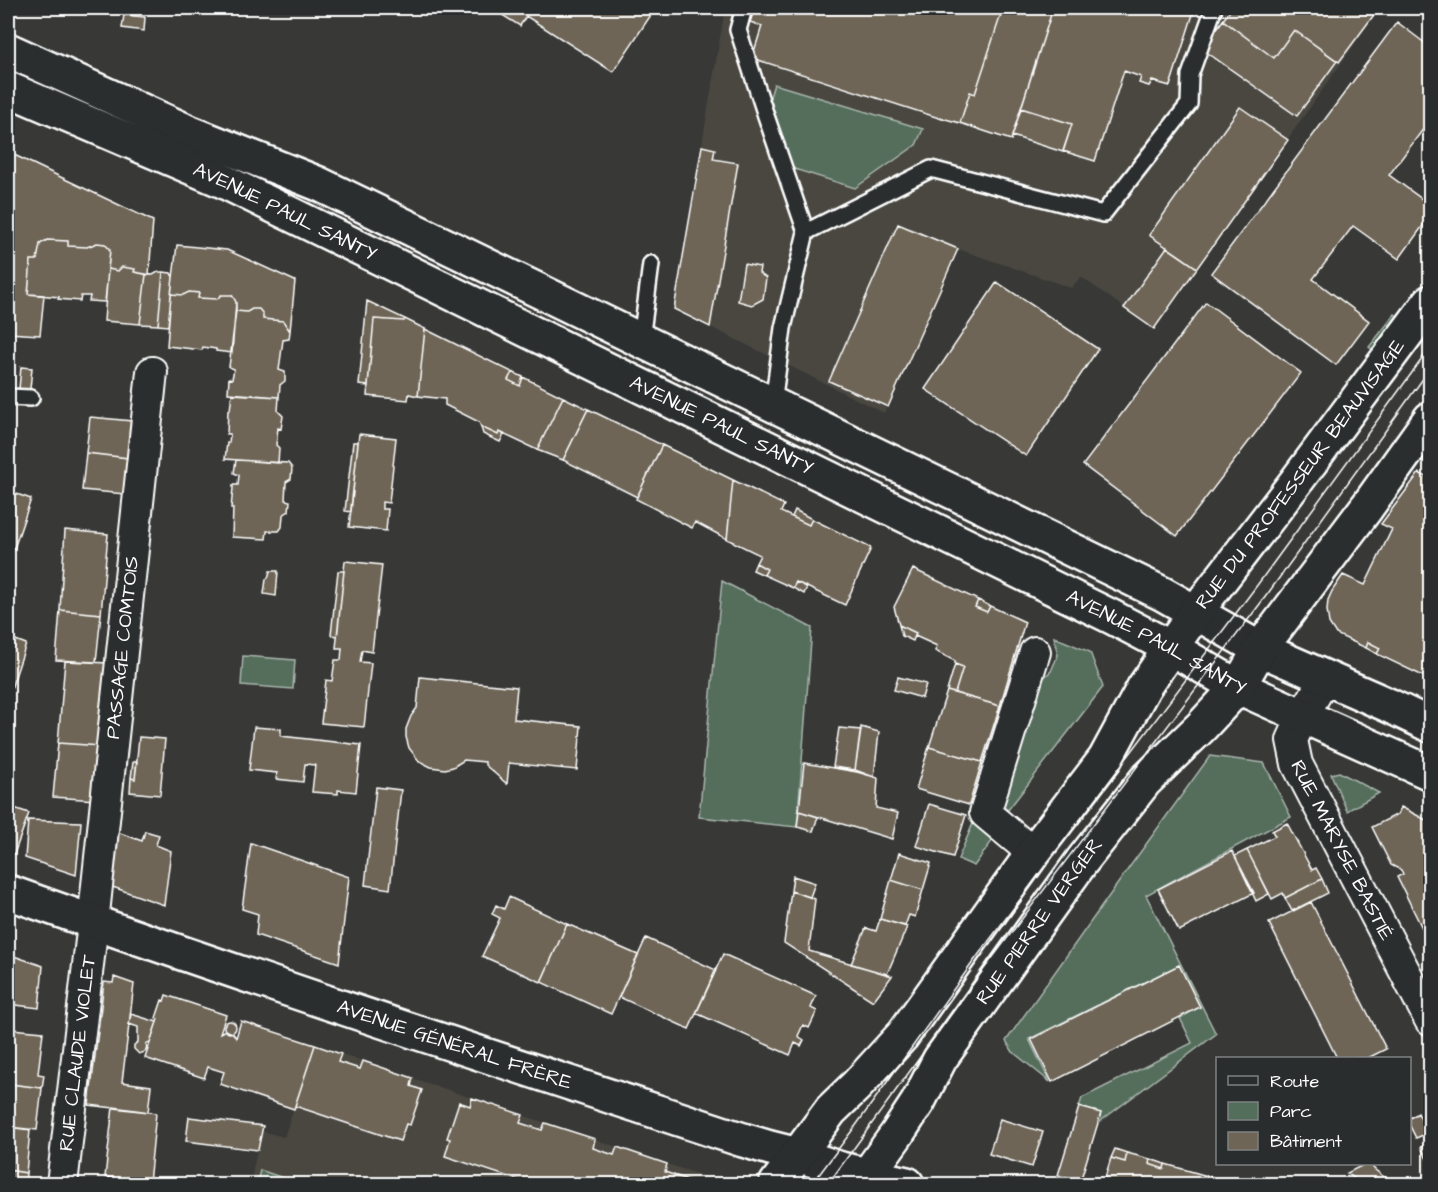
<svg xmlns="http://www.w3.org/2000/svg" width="1438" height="1192" viewBox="0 0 1438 1192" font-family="'Architects Daughter',sans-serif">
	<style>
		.built { fill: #484640 }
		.green { fill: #546e5c; stroke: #aab6ae; stroke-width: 1.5 }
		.building { fill: #6e6556; stroke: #fff; stroke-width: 1.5 }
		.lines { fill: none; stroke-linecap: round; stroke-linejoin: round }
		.lane-casing { stroke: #fff; stroke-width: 20 }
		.street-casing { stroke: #fff; stroke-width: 34 }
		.secondary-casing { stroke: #fff; stroke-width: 38 }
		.lane { stroke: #2a2d2e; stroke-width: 15 }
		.street { stroke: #2a2d2e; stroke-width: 30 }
		.secondary { stroke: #2a2d2e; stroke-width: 33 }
		.tram { stroke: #fff; stroke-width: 1.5 }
		.labels { text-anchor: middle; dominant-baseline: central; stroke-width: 5; stroke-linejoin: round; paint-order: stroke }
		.street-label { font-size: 20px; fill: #fff; stroke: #2a2d2e }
	</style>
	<rect width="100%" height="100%" fill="#383836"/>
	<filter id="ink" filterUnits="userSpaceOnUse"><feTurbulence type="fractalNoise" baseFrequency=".0167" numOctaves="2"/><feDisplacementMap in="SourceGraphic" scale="12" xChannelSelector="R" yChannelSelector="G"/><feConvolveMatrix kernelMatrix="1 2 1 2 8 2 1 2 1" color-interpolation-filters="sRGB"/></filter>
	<g filter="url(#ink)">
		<!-- built -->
		<path class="built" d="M725 8H1380L1154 329 1081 277 1071 288 958 249 884 413 674 309Z
			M315 1045 703 1176 706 1184H250L261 1131 284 1137Z"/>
		<!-- green -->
		<path class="green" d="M774 84 923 129 916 145 855 188 791 168 770 97Z
			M1395 314 1402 320 1377 353 1369 347Z
			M722 581 812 628 797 827 699 817Z
			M1054 637 1090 652 1103 687 1008 810 996 803 1036 685 1051 671 1058 655Z
			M243 656 295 660 293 689 241 685Z
			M1210 756 1264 763 1291 817 1146 895 1216 1034 1098 1123 1101 1113 1079 1107 1082 1098 1192 1043 1180 1018 1200 1007 1179 965 1029 1039 1050 1082 1013 1052 1006 1041 1131 865Z
			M1339 772 1379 793 1347 811 1331 774Z
			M974 821 995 837 974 866 958 859Z
			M260 1170 283 1178 279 1184H257Z"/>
		<!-- building -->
		<path class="building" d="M491 8H652L655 9 613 72 526 16 520 26Z
			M755 8H1003L975 94 970 92 960 123 942 118V119L752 58 762 26 750 22Z
			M1003 8H1053L1011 140 960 123 970 92 975 94Z
			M1053 8H1195L1170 86 1152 81 1149 86 1139 83 1141 77 1124 71 1095 161 1063 151 1072 124 1021 108Z
			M1232 8H1379L1339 62 1294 30 1274 58 1223 20Z
			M124 15 145 17 144 31 122 28Z
			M1223 20 1274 58 1294 30 1337 61 1297 116 1202 49Z
			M1397 22 1430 47V132L1424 128 1389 175 1430 205V216L1399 259 1353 226 1313 279 1369 321 1336 365 1211 273Z
			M1240 107 1288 140 1197 268 1149 235Z
			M1021 108 1072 124 1063 152 1012 136Z
			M702 146 715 149 713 159 738 163 710 327 674 309Z
			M8 152 153 221 149 275 134 272 135 269 122 267 118 271 108 269 110 250 105 244 97 243 87 247 68 246V241L47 240 40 244 37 260H31L28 294 44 295 40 335 8 333Z
			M898 224 958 249 888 407 829 381Z
			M47 240 68 241V246L87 247 97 243 105 244 110 250 105 302 89 301 90 296H81L80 301 58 299 59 297 28 294 31 260H37L40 244Z
			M177 245 227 250 295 281 290 331 283 321 263 319V314L259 309H252L247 312 236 311V302L232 295H221L217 299 198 298 199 293 189 292 183 295 171 294Z
			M1167 247 1197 268 1154 329 1124 308Z
			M744 264 760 267 759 273 766 278 763 299 752 305 738 301Z
			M122 267 135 269 134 272 146 274 140 324 104 321 108 269 118 271Z
			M158 272H163L158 325 140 324 146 274 153 275Z
			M163 272 171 273 173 277 168 326 158 325Z
			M997 282 1098 349 1026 456 925 389Z
			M189 292 199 293 198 298 217 299 221 295H232L236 302 232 353 216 351V349L203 347 202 350 167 346 171 294 183 295Z
			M367 301 405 319 404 321 374 319 368 386 359 385Z
			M1206 302 1301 373 1177 536 1083 465Z
			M252 309H259L263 314V319L283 321 290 331 289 339 283 340 279 370 285 372V381L280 385 279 397 228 393 229 378 232 379 234 369 229 367 236 311 247 312Z
			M374 319 404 321 405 319 425 329 418 396 409 394 408 400 367 396Z
			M425 329 512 372 508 380 520 386 523 377 563 397 537 450 499 432 498 435 481 427 479 422 445 405V399L418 396Z
			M21 367 32 368 30 389H19Z
			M512 372 523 377 520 386 508 380Z
			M232 394 279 397 278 411 283 416 281 429 278 428 276 445 279 448 278 463 225 459 227 443H229L230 434H227L228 410H230Z
			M563 397 588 409 563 460 537 450Z
			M588 409 662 445 637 497 563 460Z
			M90 417 132 421 128 458 86 453Z
			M481 427 498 435 499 432 504 434 500 442 483 434Z
			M359 434 396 438 389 503 382 502V509H388L386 531 349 527Z
			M353 442H358L351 512 345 511Z
			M662 445 733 480 727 539 695 522 692 528 636 499Z
			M86 453 128 458 125 494 82 490Z
			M236 460 288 463 292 468 291 479 286 482 285 500 290 501 289 511 283 515 282 527 279 531H267L266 539 232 537 233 508H231L233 488V485H238L239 475 234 473Z
			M1419 473 1430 479V667L1425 677 1377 654 1380 648 1368 642 1366 648 1336 634 1329 623 1327 610 1328 600 1332 591 1343 575 1365 585 1392 529 1381 524Z
			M733 480 784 505 781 512 809 525 812 519 871 548 845 605 796 582 793 588 764 575 767 569 756 563 760 555 727 539Z
			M8 491 31 499 8 566Z
			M795 510 812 519 809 525 792 517Z
			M65 530 108 534 101 614 60 610Z
			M345 561 382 565 372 652 362 650 360 662 371 663 364 727 321 723 326 680 332 681 335 660H341L342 648H336Z
			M756 563 767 569 764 575 753 570Z
			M913 569 978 600 975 607 987 612 990 606 1025 622 1000 706 955 693 963 667 955 664V661L935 651 937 646 915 636 916 633 899 625 894 607Z
			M270 571H278L276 596 264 594 266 579 268 578Z
			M338 571H344L337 636 331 635Z
			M796 582 807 587 804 594 793 588Z
			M978 600 990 606 987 612 975 607Z
			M60 610 101 614 96 662 56 660Z
			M899 625 916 633 913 641 902 636Z
			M8 637 26 644 8 698Z
			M1368 642 1380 648 1377 654 1366 648Z
			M65 661 108 663 101 746 58 743Z
			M955 664 963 667 955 693 947 691Z
			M1430 667V680L1425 677Z
			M420 677 517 687 514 719 581 726 577 770 509 763 507 784 485 765V762L464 760 453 767 445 769 431 767 419 761 409 748 406 737V729L411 716 417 708Z
			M898 677 926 684 922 698 894 690Z
			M947 691 1000 706 982 762 929 747Z
			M254 727 281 729V736L361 745 356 792 338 790V794L312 792 315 765 305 764 303 782 276 779 277 773 249 770Z
			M861 727 879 732 874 777 855 770Z
			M839 728 861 730 855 770 833 767Z
			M139 737 165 739 160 795 130 792 131 778 135 779Z
			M58 743 101 746 96 800 53 797Z
			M929 747 982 762 969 805 916 789Z
			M133 762H137L135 779 131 778Z
			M804 763 857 772 878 778 876 808 898 813 892 839 799 811Z
			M376 787 401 790 390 889 365 885Z
			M929 804 966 815 953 857 916 846Z
			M8 806 29 813 14 854 8 852Z
			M1401 807 1430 822V936L1427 938 1397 877 1403 874 1401 870 1391 865 1372 827 1398 814Z
			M799 811 818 817 813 831 797 827Z
			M28 820 81 822 76 875 25 858Z
			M1287 823 1312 870 1316 868 1322 879 1285 898 1283 893 1272 899 1247 850 1275 836 1272 831Z
			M109 829 142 841 145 831 159 835 156 845 171 851 164 905 104 884Z
			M251 843 349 877 339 963 256 935 258 914 242 909Z
			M1247 850 1269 894 1256 901 1235 856Z
			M1232 851 1254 893 1179 931 1158 889Z
			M899 853 931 863 923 890 891 880Z
			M793 876 815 883 810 897 791 891Z
			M1322 879 1328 893 1292 911 1285 898Z
			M891 880 923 890 915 917 909 915 905 926 880 919Z
			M791 891 815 899 809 951 892 976 873 1001 784 943Z
			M509 897 567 924 541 982 482 956 500 918 492 914 496 905 504 909Z
			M1311 902 1386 1049 1368 1058H1337L1269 923Z
			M880 919 907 927 887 974 851 964 866 928 876 931Z
			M567 924 638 955 611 1014 541 982Z
			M646 938 716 970 689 1029 619 997Z
			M8 954 43 966 39 1008 8 1004Z
			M723 954 816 996 811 1008 817 1011 809 1028 803 1025 798 1036 804 1040 801 1046 795 1043 790 1055 696 1013Z
			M1179 965 1200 1007 1052 1082 1031 1039Z
			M114 977 134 984 122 1082 151 1086 148 1112 89 1105 104 982 113 983Z
			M166 995 226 1015 220 1033 225 1030 233 1033 236 1038 241 1021 315 1045 294 1109 220 1084 224 1072 208 1067 204 1078 145 1058 158 1019 156 1018 162 1000 164 1001Z
			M131 1014 157 1022 150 1042 146 1044 147 1048 145 1052 139 1054 134 1049V1045L138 1042V1027L129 1024Z
			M224 1027a6 6 0 1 1 12 0a6 6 0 1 1-12 0Z
			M11 1029 43 1032 38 1074 44 1075 42 1088 10 1084 11 1072H8V1033H11Z
			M315 1045 341 1054 338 1062 360 1069 363 1061 413 1078 411 1086 422 1090 410 1125 406 1124 400 1141 295 1106Z
			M10 1084 42 1088 37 1130 8 1127V1107Z
			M472 1098 523 1115 520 1123 542 1130 545 1123 595 1139 593 1148 614 1155 617 1147 667 1164 665 1172 699 1184H530L445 1156 450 1139 447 1138 459 1102 470 1106Z
			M113 1107 156 1113 149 1183 105 1177Z
			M1079 1107 1101 1113 1080 1182 1058 1175Z
			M1418 1113 1428 1133 1416 1138 1410 1126V1118Z
			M189 1117 263 1126 258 1150 186 1141Z
			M1000 1119 1043 1132 1032 1167 989 1154Z
			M8 1127 30 1130 26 1173 8 1170Z
			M1430 1142V1165L1421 1147Z
			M1115 1149 1127 1153 1125 1162 1111 1158Z
			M1127 1153 1150 1159 1149 1164 1164 1169 1165 1164 1204 1175 1202 1181 1212 1184H1103L1111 1158 1125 1162Z
			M1150 1159 1165 1164 1164 1169 1149 1164Z
			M1365 1164H1371L1374 1169 1393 1184H1362L1347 1173Z
			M8 1170 26 1173 25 1184H8Z
			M1204 1175 1235 1184H1212L1202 1181Z
			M1425 1179 1428 1184H1414Z"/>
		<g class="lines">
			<!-- lane casing -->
			<g class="lane-casing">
				<path id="lane" d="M744 8 738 30 766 116 806 232
					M641 340 651 264
					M8 397 31 398
					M773 404 783 328 806 232 931 169 1103 214 1189 104 1190 75 1214 8"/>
			</g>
			<!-- street casing -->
			<g class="street-casing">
				<g id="street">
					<path id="s1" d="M1325 678 1303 716 1292 740 1297 764 1430 1020"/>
					<path d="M1033 853 985 813 1035 652"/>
					<path id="s2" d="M62 1184 93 923 152 372"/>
				</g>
			</g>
			<!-- secondary casing -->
			<g class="secondary-casing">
				<g id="secondary">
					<path d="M8 50 191 133 319 184 1163 594 1260 649 1388 705 1430 725"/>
					<path id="s3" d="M8 89 221 180 1112 617 1171 648 1238 687 1430 773"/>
					<path id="s4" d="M8 892C251 979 497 1059 743 1140L770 1148 798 1155 841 1169 907 1184"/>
					<path id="s5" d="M776 1184 831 1110 857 1085 902 1036 1033 853 1105 759 1144 687 1195 613 1295 483 1430 302"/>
					<path id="s6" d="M861 1184 897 1134 918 1102 940 1059 1082 861 1145 781 1201 727 1238 687 1260 649 1367 507 1430 419"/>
				</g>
			</g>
			<!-- lane -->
			<use href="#lane" class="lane"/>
			<!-- street -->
			<use href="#street" class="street"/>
			<!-- secondary -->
			<use href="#secondary" class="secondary"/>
			<!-- tram -->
			<path class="tram" d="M812 1184 857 1124 973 962 1258 584 1430 348
				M828 1184 984 969 1269 592 1430 369"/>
		</g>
	</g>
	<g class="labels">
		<!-- street labels -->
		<g class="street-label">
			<text stroke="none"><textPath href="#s3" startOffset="303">AVENUE PAUL SANTY</textPath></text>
			<text stroke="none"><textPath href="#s3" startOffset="789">AVENUE PAUL SANTY</textPath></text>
			<text stroke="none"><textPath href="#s5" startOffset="884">RUE DU PROFESSEUR BEAUVISAGE</textPath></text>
			<text stroke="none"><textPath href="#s3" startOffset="1275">AVENUE PAUL SANTY</textPath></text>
			<text stroke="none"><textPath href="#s2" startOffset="540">PASSAGE COMTOIS</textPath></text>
			<text stroke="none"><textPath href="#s1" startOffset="192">RUE MARYSE BASTIÉ</textPath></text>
			<text stroke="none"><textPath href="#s6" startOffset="318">RUE PIERRE VERGER</textPath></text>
			<text stroke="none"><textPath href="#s4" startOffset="472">AVENUE GÉNÉRAL FRÈRE</textPath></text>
			<text stroke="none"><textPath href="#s2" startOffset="132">RUE CLAUDE VIOLET</textPath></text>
		</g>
	</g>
	<!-- margin -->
	<rect width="1438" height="1192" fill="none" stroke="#2a2d2e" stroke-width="30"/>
	<rect x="15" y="15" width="1408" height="1162" fill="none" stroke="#fff" stroke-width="2" filter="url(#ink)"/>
	<!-- legend -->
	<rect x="1216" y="1057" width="195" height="108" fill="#2a2d2e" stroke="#7f8182" stroke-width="1.5"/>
	<rect x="1228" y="1076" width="30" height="9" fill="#2a2d2e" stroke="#7f8182" stroke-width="1.5"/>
	<text x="1270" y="1087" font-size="18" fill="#ffffff">Route</text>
	<rect x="1228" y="1102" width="30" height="18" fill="#546e5c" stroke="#7f8182" stroke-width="1.5"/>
	<text x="1270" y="1117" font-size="18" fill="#ffffff">Parc</text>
	<rect x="1228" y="1132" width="30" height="18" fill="#6e6556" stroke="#7f8182" stroke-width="1.5"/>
	<text x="1270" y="1147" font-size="18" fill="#ffffff">Bâtiment</text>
</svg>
